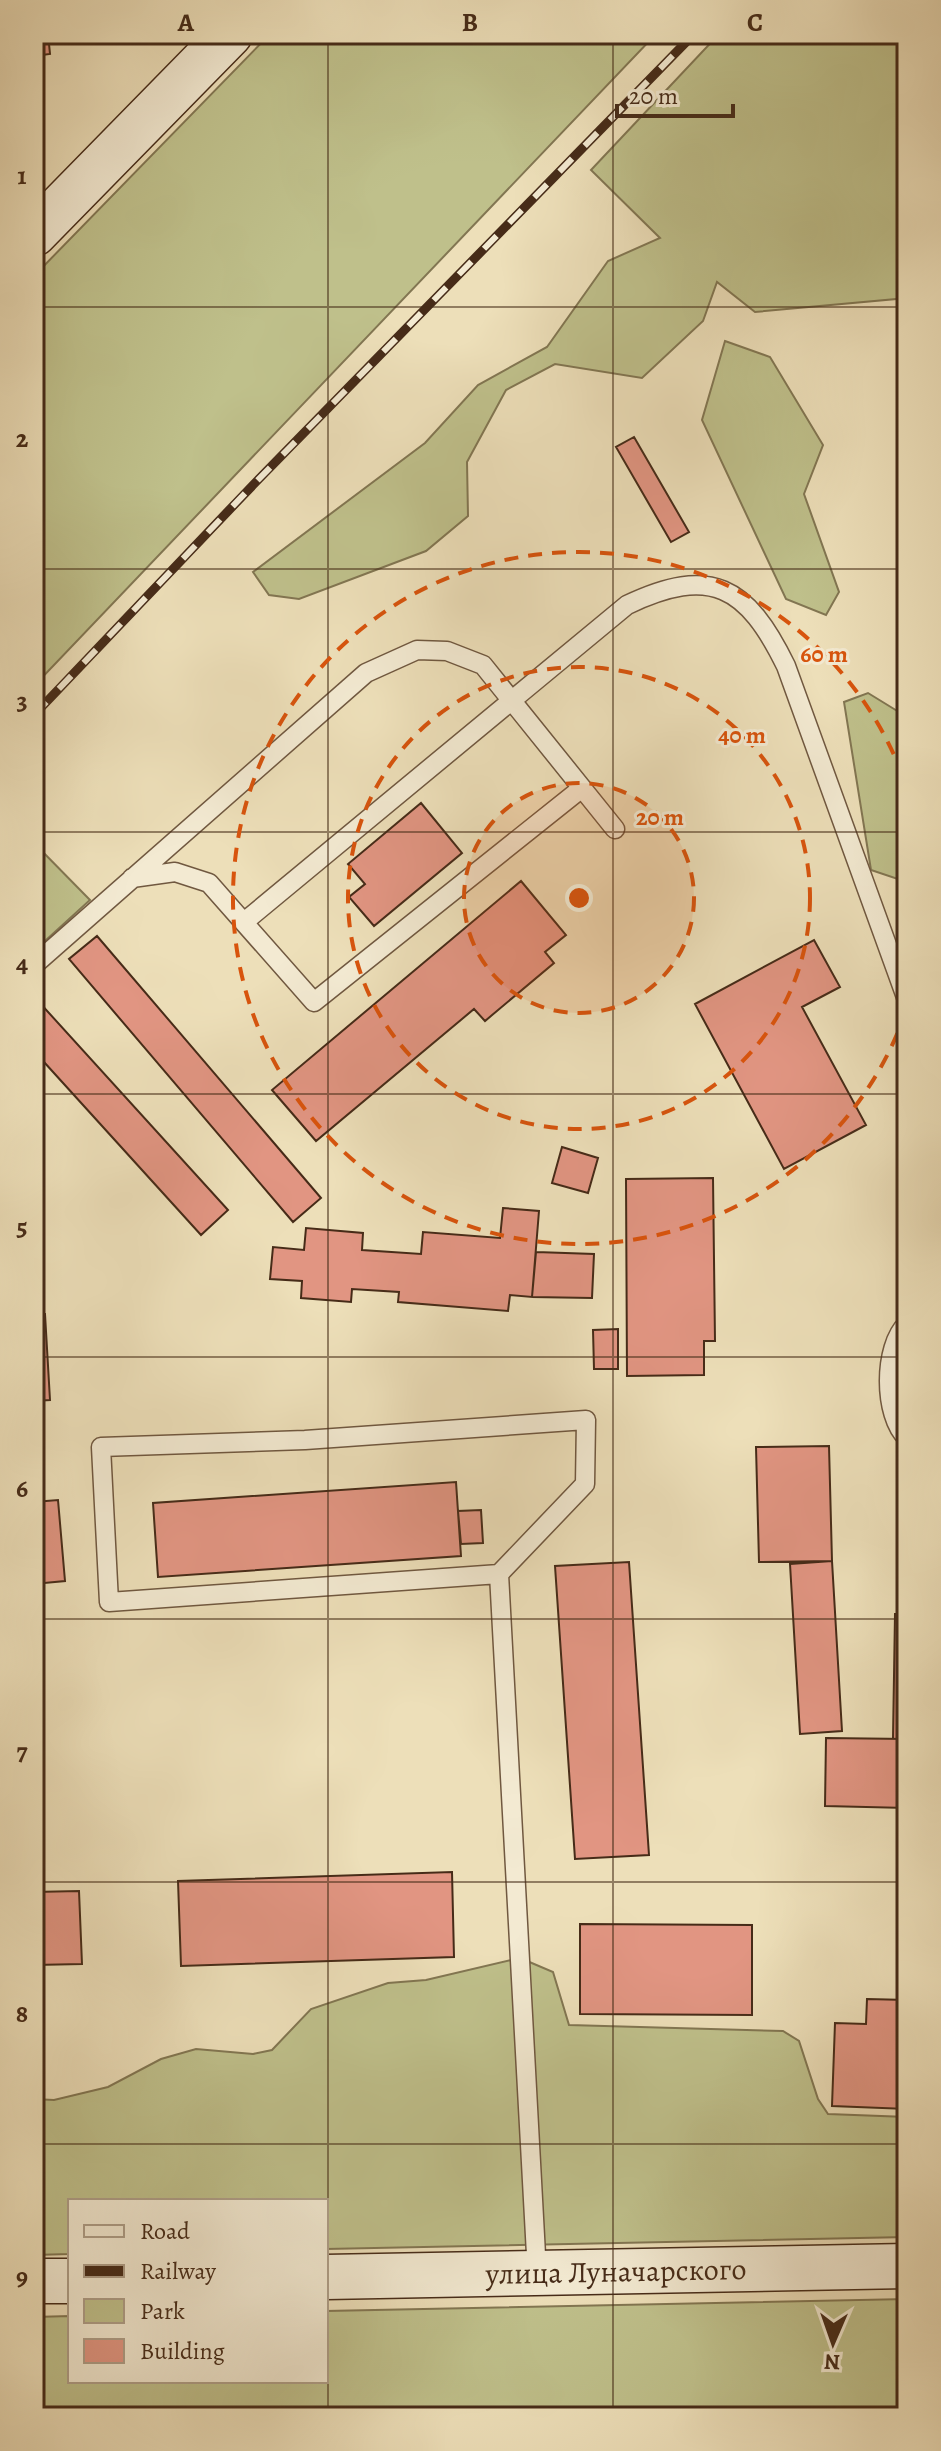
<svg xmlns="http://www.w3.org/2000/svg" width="941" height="2451" viewBox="0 0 941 2451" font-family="Alegreya,serif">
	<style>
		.green { fill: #bfc08b; stroke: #827652; stroke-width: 2 }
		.building { fill: #e19582; stroke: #462b18; stroke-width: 2 }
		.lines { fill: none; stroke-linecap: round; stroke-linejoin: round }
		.service-casing { stroke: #705840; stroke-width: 21 }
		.secondary-casing { stroke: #462b18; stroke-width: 47 }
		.service { stroke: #f3ead2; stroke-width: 18 }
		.secondary { stroke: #f3ead2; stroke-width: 44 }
		.rail-casing { stroke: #462b18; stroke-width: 9 }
		.rail { stroke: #f3ead2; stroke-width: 6; stroke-dasharray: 18; stroke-linecap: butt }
		.grid { fill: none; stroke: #462b18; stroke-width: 2; stroke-opacity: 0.55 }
		.ring { fill: none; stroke: #d8540d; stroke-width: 4; stroke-dasharray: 14 10 }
		.labels { text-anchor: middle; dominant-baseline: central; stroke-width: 6; stroke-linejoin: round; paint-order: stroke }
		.street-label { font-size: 30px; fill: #462b18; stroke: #f3ead2 }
		.centre { fill: #d8540d; stroke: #f3ead2; stroke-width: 4 }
		.ring-label { font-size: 24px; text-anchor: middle; font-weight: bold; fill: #d8540d; stroke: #f3ead2; stroke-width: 6; stroke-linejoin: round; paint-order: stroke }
		.neatline { fill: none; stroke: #462b18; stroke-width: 3 }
		.grid-label { font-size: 26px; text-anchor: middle; font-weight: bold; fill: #462b18 }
	</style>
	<rect width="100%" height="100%" fill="#eddfb9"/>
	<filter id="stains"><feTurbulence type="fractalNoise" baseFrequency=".0025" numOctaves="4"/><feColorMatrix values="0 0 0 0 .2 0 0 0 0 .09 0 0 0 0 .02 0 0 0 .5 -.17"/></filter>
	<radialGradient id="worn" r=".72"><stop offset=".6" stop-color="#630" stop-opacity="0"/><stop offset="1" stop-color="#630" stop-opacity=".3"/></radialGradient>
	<!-- green -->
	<path class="green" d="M270 34H656L34 686V276Z
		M719 34H907V298L755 312 717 282 703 321 642 378 555 364 506 390 467 462 468 516 426 551 299 599 269 595 253 572 425 443 478 385 547 347 608 261 660 238 591 170Z
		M725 341 770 357 823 445 804 494 839 592 826 615 786 599 702 420Z
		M868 693 907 717V964L906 906 898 879 871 870 844 702Z
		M34 843 90 900 34 951Z
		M520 1958 553 1972 569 2025 783 2031 799 2041 818 2099 828 2114 907 2117V2237L326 2249V2201H70V2254L34 2255V2099L54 2100 108 2087 161 2059 196 2049 253 2054 272 2050 311 2009 388 1983 426 1980Z
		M907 2299V2417L34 2415V2317L70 2316V2381H326V2311Z"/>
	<!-- building -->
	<path class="building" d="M34 34H48L50 54 34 56Z
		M634 437 689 532 671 542 616 447Z
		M421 803 462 853 374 926 349 897 365 884 348 864Z
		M521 881 566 935 545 952 554 963 485 1021 474 1009 316 1141 272 1090Z
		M97 936 321 1198 293 1222 69 959Z
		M814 940 840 987 802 1007 866 1125 784 1169 695 1004Z
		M39 1002 228 1210 201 1235 34 1051V1007Z
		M562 1147 598 1158 588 1193 552 1183Z
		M713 1178 715 1341H704V1375L627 1376 626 1179Z
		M503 1208 539 1211 532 1297 510 1295 508 1311 398 1302 399 1292 352 1289 351 1302 301 1298 302 1281 270 1279 273 1247 304 1250 306 1228 363 1233 362 1250 421 1254 423 1232 500 1238Z
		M536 1252 594 1254 592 1298 532 1297Z
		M45 1314 50 1400 34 1401V1315Z
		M618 1329V1369H594L593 1330Z
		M829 1446 832 1561 759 1562 756 1447Z
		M456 1482 461 1556 158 1577 153 1503Z
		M58 1500 65 1581 34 1584V1502Z
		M481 1510 483 1543 461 1544 458 1511Z
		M832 1561 842 1731 800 1734 790 1564Z
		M629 1562 649 1855 575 1859 555 1566Z
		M895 1614H907V1739H893Z
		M826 1738 907 1739V1808L825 1806Z
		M452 1872 454 1957 181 1966 178 1881Z
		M79 1891 82 1964 34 1965V1892Z
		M580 1924 752 1925V2015L580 2014Z
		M867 1999 907 2000V2109L832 2106 835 2023 866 2024Z"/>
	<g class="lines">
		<!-- service casing -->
		<g class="service-casing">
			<path id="service" d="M132 878 175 872 209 883 314 1002 582 788
				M244 922 627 605C711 565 747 586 786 666L907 1000
				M34 965 366 673 417 650 447 651 483 665 615 829
				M907 1324C883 1346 883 1416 907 1438
				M499 1574 109 1602 101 1447 305 1440 586 1420 585 1484 499 1574 537 2273"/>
		</g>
		<!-- secondary casing -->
		<g class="secondary-casing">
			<g id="secondary">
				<path d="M34 234 230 34"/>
				<path id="s1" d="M326 2277 907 2266"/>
				<path d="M34 2281H70"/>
			</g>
		</g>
		<!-- service -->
		<use href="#service" class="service"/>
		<!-- secondary -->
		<use href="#secondary" class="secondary"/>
		<!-- rail casing -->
		<g class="rail-casing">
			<path id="rail" d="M34 715 253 485 694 34"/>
		</g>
		<!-- rail -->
		<use href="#rail" class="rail"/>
	</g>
	<!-- grid -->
	<path class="grid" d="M328 34V2417M613 34V2417M34 307H907M34 569H907M34 832H907M34 1094H907M34 1357H907M34 1619H907M34 1882H907M34 2144H907"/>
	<!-- distance rings -->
	<circle cx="579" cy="898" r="115" fill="#d8540d" fill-opacity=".12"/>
	<g class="ring">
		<circle cx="579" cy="898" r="115"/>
		<circle cx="579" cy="898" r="231"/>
		<path d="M906 1011A346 346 0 1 1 906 785"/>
	</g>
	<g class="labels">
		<!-- street labels -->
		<g class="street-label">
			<text stroke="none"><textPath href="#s1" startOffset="290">улица Луначарского</textPath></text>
		</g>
	</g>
	<circle cx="579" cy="898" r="12" class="centre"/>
	<g class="ring-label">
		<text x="824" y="662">60 m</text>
		<text x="742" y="743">40 m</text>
		<text x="660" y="825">20 m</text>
	</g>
	<!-- margin -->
	<rect width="941" height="2451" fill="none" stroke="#eddfb9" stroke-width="88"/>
	<!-- legend -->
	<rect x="68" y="2199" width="260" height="184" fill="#f3ead2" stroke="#ae9e88" stroke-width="2"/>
	<rect x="84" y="2225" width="40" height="12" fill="#f3ead2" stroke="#ae9e88" stroke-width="2"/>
	<text x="140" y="2239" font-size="24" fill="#462b18">Road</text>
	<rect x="84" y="2265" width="40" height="12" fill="#462b18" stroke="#ae9e88" stroke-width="2"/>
	<text x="140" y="2279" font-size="24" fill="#462b18">Railway</text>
	<rect x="84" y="2299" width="40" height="24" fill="#bfc08b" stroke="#ae9e88" stroke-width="2"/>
	<text x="140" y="2319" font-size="24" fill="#462b18">Park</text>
	<rect x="84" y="2339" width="40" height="24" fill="#e19582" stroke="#ae9e88" stroke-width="2"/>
	<text x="140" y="2359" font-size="24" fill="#462b18">Building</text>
	<!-- north arrow -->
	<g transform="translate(833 2343) rotate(182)" stroke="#f3ead2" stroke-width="6" paint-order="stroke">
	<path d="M0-6L14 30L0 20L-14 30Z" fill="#462b18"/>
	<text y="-12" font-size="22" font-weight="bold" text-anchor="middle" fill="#462b18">N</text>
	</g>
	<!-- scale -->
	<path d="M617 104v12h116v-12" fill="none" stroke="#462b18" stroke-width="4"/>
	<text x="629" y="104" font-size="24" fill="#462b18" stroke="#f3ead2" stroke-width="6" paint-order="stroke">20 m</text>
	<rect x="44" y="44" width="853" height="2363" class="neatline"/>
	<g class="grid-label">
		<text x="186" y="31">A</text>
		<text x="470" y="31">B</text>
		<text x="755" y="31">C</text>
		<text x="22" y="184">1</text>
		<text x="22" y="447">2</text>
		<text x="22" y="709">3</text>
		<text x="22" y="972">4</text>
		<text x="22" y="1235">5</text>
		<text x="22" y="1497">6</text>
		<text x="22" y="1760">7</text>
		<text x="22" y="2022">8</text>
		<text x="22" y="2285">9</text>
	</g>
	<rect width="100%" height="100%" filter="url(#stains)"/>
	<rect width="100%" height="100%" fill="url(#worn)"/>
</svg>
